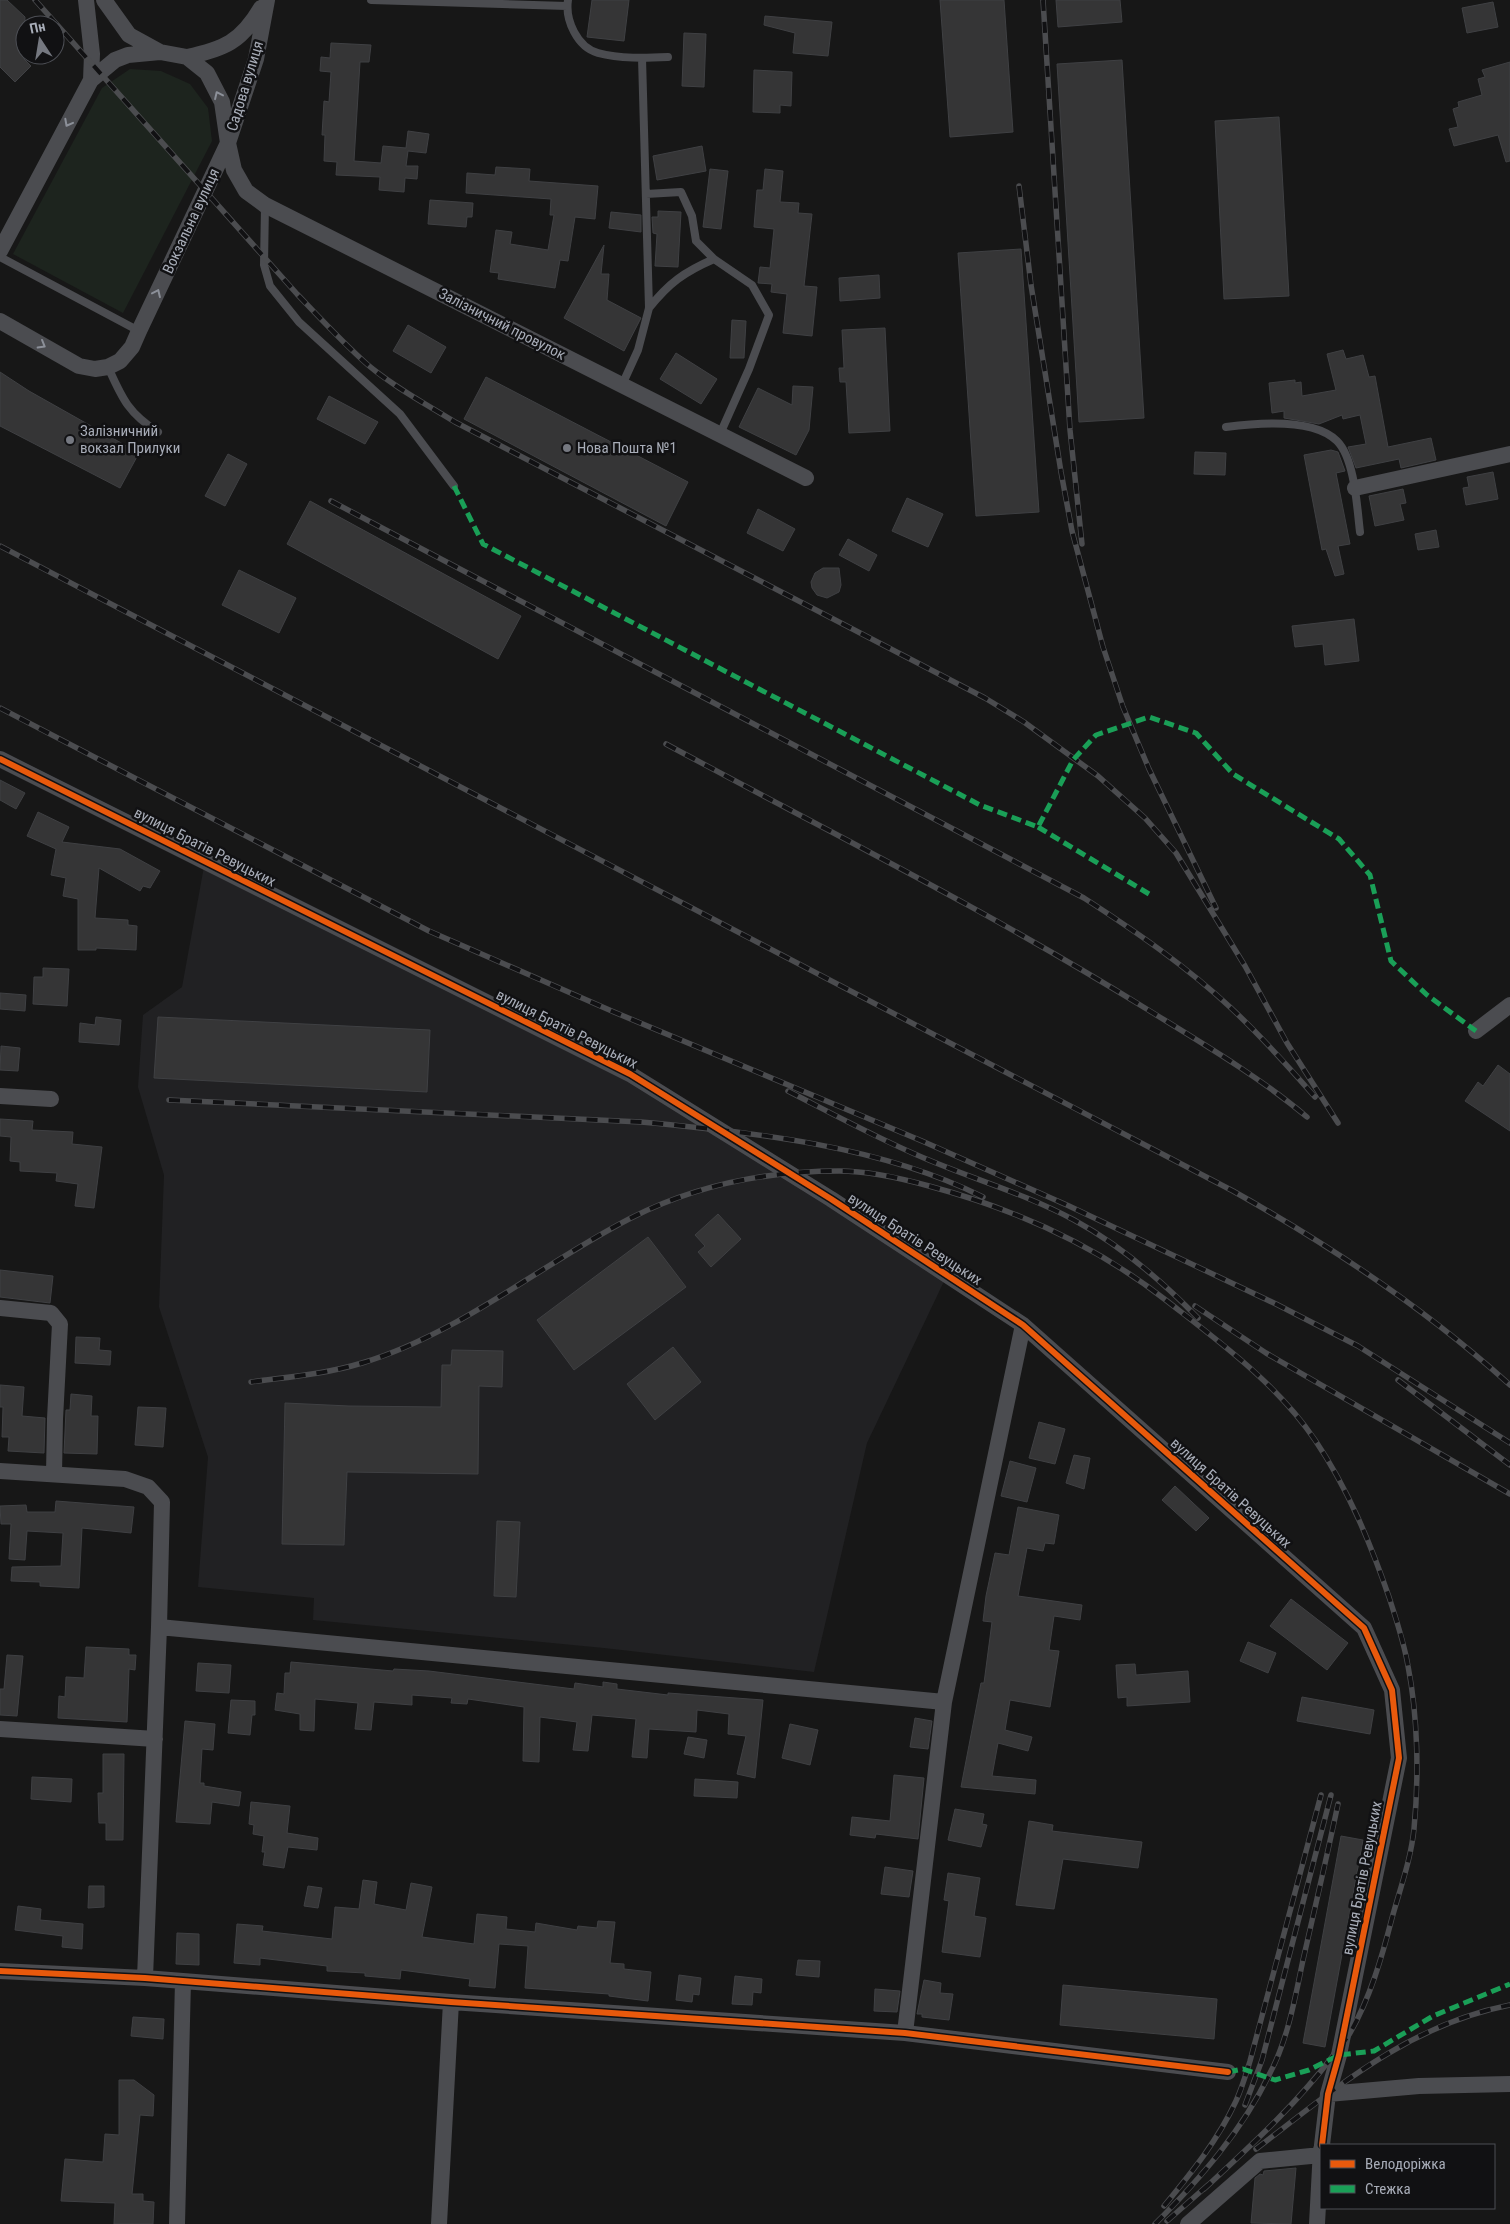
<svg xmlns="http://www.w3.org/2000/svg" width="1510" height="2224" viewBox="0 0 1510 2224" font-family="'Roboto Condensed',sans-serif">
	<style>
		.built { fill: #212123 }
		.green { fill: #1d241e }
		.building { fill: #353536; stroke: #3f4043 }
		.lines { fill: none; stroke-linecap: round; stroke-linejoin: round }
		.lane { stroke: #4b4c50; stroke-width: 8 }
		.street { stroke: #4b4c50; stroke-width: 16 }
		.rail-casing { stroke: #4b4c4f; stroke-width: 5.5 }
		.rail { stroke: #111113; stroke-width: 4; stroke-dasharray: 11; stroke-linecap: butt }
		.quiet { stroke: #1a9f57; stroke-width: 5; stroke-dasharray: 10 5; stroke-linecap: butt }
		.cycleway-casing { stroke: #111113; stroke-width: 9 }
		.cycleway { stroke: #e8590c; stroke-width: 6 }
		.oneway { stroke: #8c9099 }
		.poi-dot { fill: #757880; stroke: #111113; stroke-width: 2 }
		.labels { text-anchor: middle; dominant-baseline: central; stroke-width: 5; stroke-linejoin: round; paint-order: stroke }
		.street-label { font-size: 15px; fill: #a8adb8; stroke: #111113 }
		.poi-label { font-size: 15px; fill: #a8adb8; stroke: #111113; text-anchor: start }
	</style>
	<rect width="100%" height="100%" fill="#171717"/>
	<!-- built -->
	<path class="built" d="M205 861 630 1074 947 1275 867 1443 814 1672 604 1648 313 1620 314 1598 198 1587 208 1457 159 1307 164 1175 138 1087 143 1015 182 987Z"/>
	<!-- green -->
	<path class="green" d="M130 69 161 71 190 84 208 108 212 141 123 313 13 254 102 88Z"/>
	<!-- building -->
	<path class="building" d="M0 0H7L25 17 24 59 31 66 15 82 0 67Z
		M592 0H629L624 41 587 37Z
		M940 0H1004L1013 132 950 137Z
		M1056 0H1120L1122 22 1058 27Z
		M1493 2 1498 27 1467 33 1462 8Z
		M765 16 832 22 828 56 793 53 795 33 764 25Z
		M684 33 706 34 704 87 682 86Z
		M331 43 371 45 369 62H360L354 161 381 163 383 146 406 148 408 131 429 134 426 153 408 151 406 166H418L417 179 405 178 404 192 379 190 380 177 336 175 337 162 324 161 325 135H322L324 101 329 102 331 72 320 71 321 57 330 58Z
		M1122 60 1144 418 1079 422 1057 64Z
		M1510 62V161L1506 162 1498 135 1454 146 1449 129 1458 127 1453 109 1459 107 1458 102 1482 95 1478 79 1485 77 1482 70Z
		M754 70 792 72 791 106 780 105V113L753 112Z
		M1279 117 1289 296 1224 299 1215 121Z
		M702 146 706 171 657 180 653 156Z
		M496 167 530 169 529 181 598 186 595 219 575 217 568 261 560 260 555 288 498 279 499 273 490 272 496 230 512 232 510 244 548 250 554 215H550L551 199 466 193 467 173 495 175Z
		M710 169 728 171 721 229 703 227Z
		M765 169 783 171 780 202 799 203 798 213 812 214 804 286 817 287 812 336 783 333 787 294 771 292 772 284 758 283 760 267 770 268 774 229 754 227 757 190H763Z
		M430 200 473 203 472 217H467L466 227 428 224Z
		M658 211 681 212 678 267 655 266 657 234 653 233 652 217H658Z
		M611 212 641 215V232L609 228Z
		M604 245 601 274H609L607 300 641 318 624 351 564 318Z
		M1021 249 1039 512 976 516 958 253Z
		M879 275 880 298 840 301 839 278Z
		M732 320 746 321 744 358H730Z
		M408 325 446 347 431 373 393 351Z
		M885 328 890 431 849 433 846 382H840L839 368H844L842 330Z
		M1343 350 1346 359 1363 355 1369 377 1375 376 1388 447 1431 438 1436 460 1401 468 1399 459 1356 468 1348 447 1366 444 1360 415 1343 419 1342 415 1319 424 1284 418V411L1272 413 1269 383 1295 380V383L1301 382 1302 396 1336 390 1327 354Z
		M676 353 717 379 701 404 660 379Z
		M0 372 29 391 139 453 120 488 0 426Z
		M486 377 688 482 666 526 464 419Z
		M793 386 813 387 809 430 796 455 739 427 758 388 792 405Z
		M329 396 378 422 365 444 317 419Z
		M1331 450 1338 452 1345 471 1336 473 1350 544 1338 546 1344 574 1335 576 1326 549 1322 550 1304 455Z
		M1195 452 1226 453 1225 475 1194 474Z
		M228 454 247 464 225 506 205 496Z
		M1493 472 1498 499 1466 505 1463 488 1469 487 1467 477Z
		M1403 489 1406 503 1400 504 1404 520 1375 526 1369 496Z
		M907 498 943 514 928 547 892 531Z
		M310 501 521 616 498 659 287 544Z
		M758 509 795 529 783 551 747 533Z
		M1436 530 1439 547 1418 550 1415 534Z
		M848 539 877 555 869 571 839 555Z
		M823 568H839L841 585 839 592 827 598 817 595 812 588 811 582 815 573Z
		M239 570 296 598 279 633 222 605Z
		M1354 619 1359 661 1325 665 1323 644 1295 647 1292 626Z
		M0 780 25 793 16 809 0 800Z
		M38 812 69 827 62 842 120 849 160 871 150 888 143 886 140 891 99 868 95 918 128 920V925L137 926 136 950 96 948V950H78V899L63 896 66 878 51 875 56 849 27 836Z
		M43 968 69 969 67 1006 33 1004 34 977H43Z
		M0 993 26 995 25 1011 0 1009Z
		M96 1017 121 1020 119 1045 79 1042 80 1023 95 1025Z
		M158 1017 430 1030 427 1092 154 1078Z
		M1 1046 20 1048 18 1071 0 1070Z
		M1498 1065 1510 1074V1131L1465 1101 1478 1082 1483 1086Z
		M0 1119 33 1121 32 1130 73 1132 72 1144 102 1147 94 1208 75 1206 78 1184 56 1181 57 1173 20 1171V1162L10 1161 11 1137 0 1136Z
		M718 1214 741 1239 711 1267 698 1252 705 1246 695 1235Z
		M648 1237 686 1287 574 1370 537 1320Z
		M0 1270 53 1276 50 1303 0 1297Z
		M76 1337 100 1338 99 1350 111 1351 110 1365 75 1363Z
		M673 1347 701 1382 655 1420 627 1384Z
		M452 1350 503 1351 502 1387 479 1386 478 1474 347 1472 344 1545 282 1544 285 1403 349 1406 441 1407 442 1365H451Z
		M0 1385 24 1387 22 1416 45 1418 44 1453 8 1451 9 1437H2L3 1407H0Z
		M71 1394 92 1396 91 1416H98L97 1454 64 1453 66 1410H70Z
		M138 1407 166 1408 163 1447 135 1445Z
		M1039 1422 1065 1429 1055 1464 1029 1458Z
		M1074 1455 1090 1458 1084 1489 1066 1483Z
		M1010 1461 1036 1468 1027 1502 1001 1496Z
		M1175 1486 1209 1518 1196 1531 1162 1500Z
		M56 1501 134 1507 131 1533 82 1528 79 1588 40 1586V1582L11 1581 12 1567 61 1566 63 1533 27 1531 25 1560 9 1559 11 1524H1L0 1506 26 1505 27 1512H55Z
		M1018 1507 1059 1515 1054 1544 1045 1543 1043 1551 1027 1548 1018 1596 1082 1605 1080 1620 1054 1616 1049 1650 1059 1651 1050 1707 1010 1700 1005 1730 1032 1737 1028 1751 998 1743 992 1776 1036 1780 1035 1794 961 1787 981 1683H984L992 1622 983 1621 986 1596 995 1553 1009 1555Z
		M497 1521 520 1522 516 1597 494 1596Z
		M1291 1599 1348 1643 1327 1670 1270 1626Z
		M1248 1642 1276 1653 1268 1673 1240 1661Z
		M86 1647 129 1649V1655H136L135 1670 129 1669 127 1722 58 1718 59 1696 65 1697 66 1677 84 1678Z
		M7 1655 23 1656 17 1716 0 1715V1689H4Z
		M291 1662 393 1671 394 1669 429 1671 574 1689 575 1683 603 1687V1682L617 1684V1689L668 1695V1693L763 1700 755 1778 737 1774 746 1736 728 1734 729 1714 697 1710 696 1732 649 1729 647 1758 632 1757 636 1719 592 1715 588 1751 573 1750 577 1722 540 1717 539 1762 523 1761 524 1707 468 1699 467 1704 451 1703 452 1698 412 1695V1705L374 1702 371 1730 355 1729 358 1703 315 1699 314 1731 300 1730V1714L275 1710 277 1693 284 1694 285 1673H290Z
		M198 1663 231 1665 229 1693 196 1691Z
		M1135 1664 1136 1675 1188 1671 1190 1702 1127 1706V1697L1118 1698 1116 1665Z
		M1302 1697 1374 1710 1370 1734 1297 1721Z
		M231 1700 255 1701V1715H252L250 1735 228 1733Z
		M915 1718 932 1721 928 1749 910 1747Z
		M185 1721 215 1724 213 1750 202 1749 200 1783H204V1786L241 1792 239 1806 212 1802 210 1824 176 1822Z
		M790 1724 818 1730 810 1765 782 1758Z
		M688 1737 707 1740 704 1758 684 1754Z
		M103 1754H124L123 1840H106V1823H99L98 1793H103Z
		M894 1775 924 1778 918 1839 876 1834 875 1838 850 1835 852 1817 890 1821Z
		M32 1777 72 1779 71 1802 31 1799Z
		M695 1779 738 1782 737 1798 694 1796Z
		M251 1802 290 1806 287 1833 318 1838 317 1850 288 1847 284 1868 263 1865 265 1852H262L264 1836 253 1834 254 1825 249 1824Z
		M955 1809 984 1814 982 1824 987 1825 981 1847 948 1840Z
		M1029 1821 1053 1825 1052 1831 1142 1842 1138 1868 1063 1859 1054 1909 1016 1905Z
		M1341 1836 1363 1840 1325 2047 1303 2043Z
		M885 1867 913 1871 909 1897 881 1894Z
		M948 1873 980 1878 974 1916 986 1918 980 1957 942 1952 949 1901 944 1900Z
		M363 1880 377 1882 374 1904 406 1910 411 1883 432 1887 422 1937 474 1944 477 1914 507 1917 506 1929 535 1932 536 1923 577 1930 578 1926 597 1928 598 1921 615 1922 610 1963 624 1964V1969L651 1972 648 2001 609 1996V1994L525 1988 528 1946 499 1944 495 1988 469 1986 470 1979 401 1970 400 1979 365 1976V1973L327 1971V1966L260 1958V1965L234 1963 237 1924 263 1926 262 1931 332 1939 335 1907 359 1909Z
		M89 1886H104V1907L88 1908Z
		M308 1886 322 1888 318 1908 304 1906Z
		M18 1906 41 1909 40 1920 83 1924 82 1949 62 1947 63 1936 15 1930Z
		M177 1933 199 1934V1965L176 1964Z
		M798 1960 820 1961 819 1977 796 1975Z
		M679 1975 701 1978 699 1995 693 1994 692 2002 676 2000Z
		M735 1976 762 1979 761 1993 753 1992 752 2005 732 2004Z
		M924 1980 941 1983 940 1993 953 1994 949 2020 922 2017V2014H917Z
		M1063 1985 1217 1999 1214 2039 1060 2025Z
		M875 1989 900 1991 897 2012 874 2011Z
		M133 2017 164 2019 163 2039 131 2036Z
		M119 2080H134L154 2095 153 2116 140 2115 132 2194H143V2201L154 2202 153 2224H114L115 2203 61 2201 65 2159 103 2162 105 2134 119 2135Z
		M1296 2168 1291 2224 1251 2223 1255 2178 1260 2174 1263 2175 1264 2171Z"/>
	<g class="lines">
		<!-- lane -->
		<path class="lane" d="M371 0 567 6
			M568 0C565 20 577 47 598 53 620 59 646 58 668 57
			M646 194 681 192 692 216 696 241 714 259
			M265 205 264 265 270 286 299 322 400 414 454 486
			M0 257 139 331
			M649 308C669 283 684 272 714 259L752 285 769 315 749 369 720 434
			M108 367C122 398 128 413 158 432
			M622 385 638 350 649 308 642 58
			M1226 427C1256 423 1314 418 1337 441 1355 459 1357 508 1360 532"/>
		<!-- street -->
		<path class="street" d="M86 0 92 54 91 80
			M104 0 129 35 160 52
			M267 0 256 59 228 143 234 170 246 191 265 205 806 478
			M187 57C224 49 241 42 261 8
			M0 251 91 80 115 60 128 55 160 52 187 57 207 73 222 102 228 143 139 331 132 347 120 361 108 367 95 369 79 366 0 321
			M1355 488 1510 454
			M0 759 630 1074 831 1199 1023 1325 1364 1628 1392 1690 1399 1758 1339 2055 1328 2094 1322 2145
			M1476 1031 1510 1005
			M0 1096 51 1099
			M0 1308 51 1313 60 1324 55 1419 54 1474
			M0 1471 125 1479 148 1487 162 1502 159 1627 145 1978
			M159 1627 944 1702
			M0 1729 155 1739
			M0 1971 145 1978 451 2002 905 2033 1228 2072
			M905 2033 944 1702 1023 1325
			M1328 2094 1419 2086 1510 2084
			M177 2224 183 1981
			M439 2224 451 2002
			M1188 2224 1260 2161 1321 2155
			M1317 2224 1321 2149"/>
		<!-- rail casing -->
		<g class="rail-casing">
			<path id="rail" d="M35 0 297 294C320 318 343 343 368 365 394 387 426 404 455 422L985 698 1024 722 1098 776 1145 818 1176 853 1245 966 1287 1043 1338 1123
				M1043 0 1070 430 1082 544
				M1019 186 1031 285 1061 472 1072 531 1103 647 1123 707 1149 769 1216 908
				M331 501 1084 898C1135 931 1186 966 1231 1008 1261 1036 1288 1066 1315 1097
				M0 546 1233 1191C1331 1246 1426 1309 1510 1385
				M0 708 429 931 614 1012 922 1141 1069 1206 1276 1304 1358 1346 1510 1443
				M666 744C826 830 990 912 1145 1008 1200 1042 1257 1075 1307 1117
				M788 1091C831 1113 873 1136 917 1155 969 1178 1024 1193 1074 1220 1120 1245 1161 1280 1198 1318
				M169 1100 641 1122C752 1132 882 1146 983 1197
				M1195 1306 1266 1353 1510 1494
				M1398 1380 1510 1465
				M251 1382C288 1377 326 1374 362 1363 459 1334 543 1263 631 1218 696 1185 767 1171 839 1171 870 1171 900 1178 929 1186 1015 1209 1097 1246 1167 1301 1221 1343 1276 1383 1315 1440 1348 1489 1370 1542 1389 1597 1396 1619 1404 1642 1408 1666 1418 1717 1419 1777 1414 1829 1411 1859 1400 1889 1392 1918 1382 1957 1370 1998 1350 2033 1345 2041 1338 2049 1332 2057 1294 2107 1249 2147 1204 2189
				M1245 2105 1262 2060 1331 1795
				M1256 2149C1336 2088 1408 2025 1510 2005
				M1164 2206C1192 2172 1218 2140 1236 2101 1242 2088 1246 2074 1250 2061L1321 1795
				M1167 2221 1208 2185
				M1155 2224C1200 2179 1242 2131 1270 2073 1288 2039 1295 1998 1303 1960 1315 1908 1327 1856 1338 1804"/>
		</g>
		<!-- rail -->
		<use href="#rail" class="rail"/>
		<!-- quiet -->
		<path class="quiet" d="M454 486 483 544 980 805 1038 827 1073 760 1096 735 1149 717 1196 733 1233 774 1339 839 1370 875 1391 961 1427 995 1476 1031
			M1038 827 1149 894
			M1228 2072 1243 2069 1275 2080 1309 2070 1339 2055 1374 2051 1433 2016 1510 1984"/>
		<!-- cycleway casing -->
		<g class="cycleway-casing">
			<path id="cycleway" d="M0 759 630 1074 831 1199 1023 1325 1364 1628 1392 1690 1399 1758 1339 2055 1328 2094 1322 2145
				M0 1971 145 1978 451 2002 905 2033 1228 2072"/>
		</g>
		<!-- cycleway -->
		<use href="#cycleway" class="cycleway"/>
	</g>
	<!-- one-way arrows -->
	<defs><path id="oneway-chevron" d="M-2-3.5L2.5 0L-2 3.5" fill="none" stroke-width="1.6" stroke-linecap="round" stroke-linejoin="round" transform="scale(1.25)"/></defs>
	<g class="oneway">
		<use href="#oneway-chevron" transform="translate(218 95) rotate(-115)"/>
		<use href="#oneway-chevron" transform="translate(68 123) rotate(118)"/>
		<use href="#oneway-chevron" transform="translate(157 293) rotate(-65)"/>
		<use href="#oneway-chevron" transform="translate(42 345) rotate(30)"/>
	</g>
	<!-- markers -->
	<g class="poi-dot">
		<circle cx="70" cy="440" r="5"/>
		<circle cx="567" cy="448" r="5"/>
	</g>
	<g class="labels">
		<!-- street labels -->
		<g class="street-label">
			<text transform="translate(245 86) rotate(-73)">Садова вулиця</text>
			<text transform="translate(191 221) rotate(-65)">Вокзальна вулиця</text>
			<text transform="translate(502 324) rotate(27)">Залізничний провулок</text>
			<text transform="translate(205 847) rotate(27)">вулиця Братів Ревуцьких</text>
			<text transform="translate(567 1029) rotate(27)">вулиця Братів Ревуцьких</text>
			<text transform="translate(915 1239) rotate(33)">вулиця Братів Ревуцьких</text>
			<text transform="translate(1231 1493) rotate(42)">вулиця Братів Ревуцьких</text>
			<text transform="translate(1362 1878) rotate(-79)">вулиця Братів Ревуцьких</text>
		</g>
		<!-- poi labels -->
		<g class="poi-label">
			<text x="80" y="431">Залізничний<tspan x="80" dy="17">вокзал Прилуки</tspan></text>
			<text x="577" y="448">Нова Пошта №1</text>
		</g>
	</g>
	<!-- legend -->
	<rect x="1320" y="2144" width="175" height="65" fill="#111113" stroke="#4d4f55"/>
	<rect x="1330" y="2160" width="25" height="8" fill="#e8590c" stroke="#4d4f55"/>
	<text x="1365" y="2169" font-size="15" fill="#a8adb8">Велодоріжка</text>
	<rect x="1330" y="2185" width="25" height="8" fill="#1a9f57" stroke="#4d4f55"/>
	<text x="1365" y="2194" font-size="15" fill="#a8adb8">Стежка</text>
	<!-- north arrow -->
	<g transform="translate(40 40) rotate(348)"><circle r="24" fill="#111113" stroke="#4d4f55"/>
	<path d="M0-4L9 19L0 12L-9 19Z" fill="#757880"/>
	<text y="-8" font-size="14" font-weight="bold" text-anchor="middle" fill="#a8adb8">Пн</text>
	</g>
</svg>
